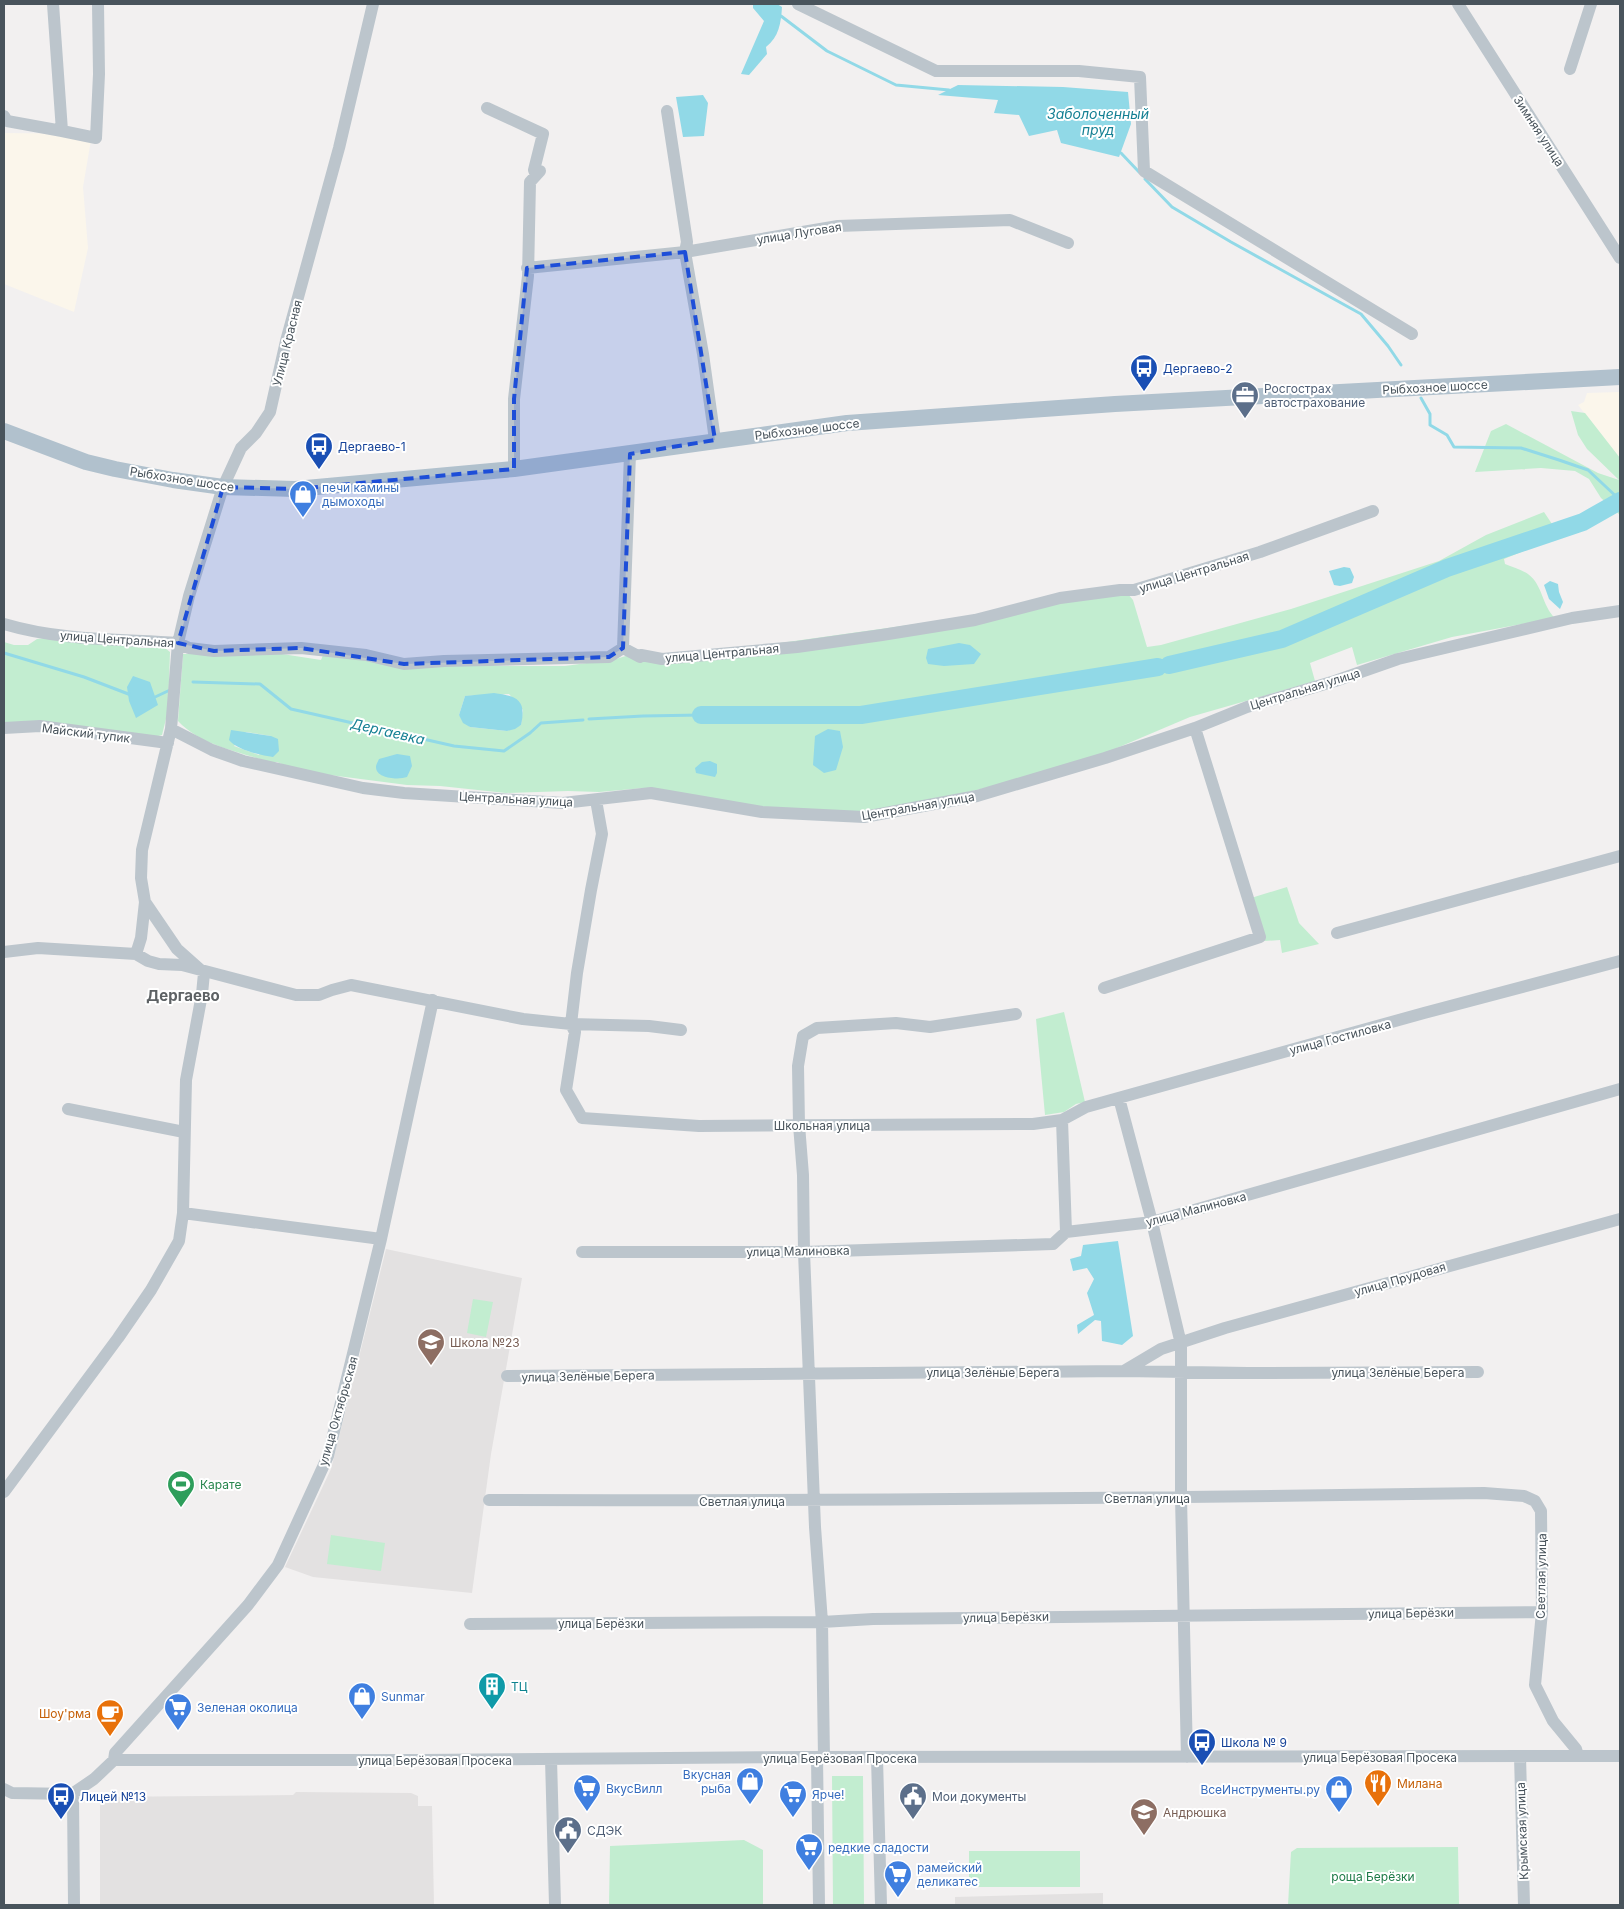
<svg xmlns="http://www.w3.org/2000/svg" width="1624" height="1909" viewBox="0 0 1624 1909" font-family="Inter,sans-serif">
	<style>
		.commercial { fill: #fbf6eb }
		.education { fill: #e3e1e1 }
		.green { fill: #c2edd0; fill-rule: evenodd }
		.water { fill: #91d9e7 }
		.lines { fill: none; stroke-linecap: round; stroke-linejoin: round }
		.stream { stroke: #91d9e7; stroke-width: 3 }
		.river { stroke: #91d9e7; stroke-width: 18 }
		.minor { stroke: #bcc5cc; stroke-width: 12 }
		.major { stroke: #b1c1cd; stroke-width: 16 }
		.marked { fill: #1d4ed8; fill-opacity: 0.2; stroke: #1d4ed8; stroke-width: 4; stroke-dasharray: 10 6; stroke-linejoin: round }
		.labels { text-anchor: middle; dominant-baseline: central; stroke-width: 4; stroke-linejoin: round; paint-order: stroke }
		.street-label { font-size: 12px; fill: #49545c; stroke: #fff }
		.transit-label { font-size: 12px; fill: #164399; stroke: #fff; text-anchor: start }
		.service-label { font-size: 12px; fill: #4e5e75; stroke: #fff; text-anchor: start }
		.shop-label { font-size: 12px; fill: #366cbe; stroke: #fff; text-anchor: start }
		.education-label { font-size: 12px; fill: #785e54; stroke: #fff; text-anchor: start }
		.leisure-label { font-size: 12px; fill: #27864d; stroke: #fff; text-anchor: start }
		.culture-label { font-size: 12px; fill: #0d838f; stroke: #fff; text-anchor: start }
		.food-label { font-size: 12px; fill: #c56008; stroke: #fff; text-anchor: end }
		.park-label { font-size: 12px; fill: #1d7a47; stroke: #fff }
		.water-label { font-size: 14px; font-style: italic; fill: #158094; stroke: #fff }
		.quarter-label { font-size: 15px; font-weight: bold; fill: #5d6164; stroke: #fff }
	</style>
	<rect width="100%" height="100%" fill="#f2f0f0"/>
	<!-- commercial -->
	<path class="commercial" d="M4 133 92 134 83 187 88 248 74 312 4 284Z
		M1620 392V458L1578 405 1584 402 1587 393Z"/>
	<!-- education -->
	<path class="education" d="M386 1249 522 1278 491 1454 472 1593 313 1577 285 1567 331 1469Z
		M296 1792 411 1793 418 1796V1806H432L434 1905H100V1797L293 1795Z
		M1103 1893V1905H955V1897Z"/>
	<!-- green -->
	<path class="green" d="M1571 411 1585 413 1620 458V515L1601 498 1589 479 1575 471 1541 468 1475 472 1491 431 1506 424 1598 473 1619 480 1587 449 1578 435Z
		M1544 512 1560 536 1504 559 1505 564C1512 567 1522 570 1528 574 1543 585 1542 606 1555 618L1452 637 1357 665 1352 647 1310 663 1315 681 1190 717 1091 759 1028 778 934 800 860 814H801L644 788 599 792 568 791 506 793 440 786 407 785 322 774 293 769 277 762H269C237 751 202 746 178 721L183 654 269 652 321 660 323 655 504 666H565L616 659 629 655 645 662 1030 608 1127 593 1133 600 1147 647 1161 645 1291 609 1439 561 1486 535ZM509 694 523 710 521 725 507 731 470 727 459 715 465 696ZM246 732 271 736 259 755 234 746Z
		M51 637 142 648H165L170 652 168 711 162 735 151 738 4 725V642L14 645H28L37 639Z
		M1287 887 1299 923 1319 944 1282 953 1280 940 1264 941 1251 898Z
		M1064 1012 1085 1102 1076 1104 1064 1112 1045 1115 1036 1019Z
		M473 1299 493 1302 486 1337 467 1333Z
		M331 1535 385 1543 381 1571 327 1564Z
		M832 1776H863L864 1905H833Z
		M744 1840 763 1850V1905H609L610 1846Z
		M1458 1847 1459 1905H1288L1291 1852 1297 1848Z
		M969 1851H1080V1887H969Z"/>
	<!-- water -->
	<path class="water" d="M753 4H777L782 7C781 23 779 37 766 47L767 54 749 75 741 74 764 21 753 8Z
		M958 85 1063 87 1128 92 1131 124 1119 157 1061 143 1057 130 1029 136 1019 115 994 113 998 100 938 95Z
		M703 95 708 103 704 136 683 137 676 97Z
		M1344 567 1350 568 1354 577 1352 583 1340 586 1334 585 1329 571Z
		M1550 581 1558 584 1559 592 1563 602 1560 609 1549 599 1544 585Z
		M959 643 970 645 981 654 974 664 944 666 928 664 926 658 928 649Z
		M133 676 150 682 158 705 136 718 129 701 127 687Z
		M494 693C516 696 527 699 521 725L515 729 507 731 470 727 463 723 459 715 465 696Z
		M828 729 840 731 843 747 836 770 824 773 813 765 815 736Z
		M231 730 271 736 278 739 279 751 273 757C260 755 237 750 229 740Z
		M397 754 410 756 412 766 407 777C399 780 376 779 376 767 376 764 378 762 379 759Z
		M710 761 717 764V773L715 777 696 773 695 768 702 762Z
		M1118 1241 1133 1336 1122 1345 1102 1341 1101 1321 1095 1320 1078 1334 1077 1325 1094 1315 1087 1293 1094 1279 1087 1268 1073 1271 1070 1259 1081 1256 1083 1245Z"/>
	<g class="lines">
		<!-- stream -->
		<path class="stream" d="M781 16 827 51 896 85 949 90
			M1121 153 1139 172
			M1145 179 1172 207 1231 242 1361 314 1388 346 1401 365
			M1421 398 1430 414V425L1447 435 1454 447 1521 448 1559 460 1588 470 1620 500
			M4 653 84 677 131 695
			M193 682 260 684 291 709 454 746 504 751 530 733 541 723 583 720
			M153 698 170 690
			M589 719 643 716 701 715"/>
		<!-- river -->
		<path class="river" d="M1169 665 1282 639 1447 568 1583 522 1620 501
			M701 715H861L1158 667"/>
		<!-- minor -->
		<path class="minor" d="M798 4 936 71H1079L1140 77 1144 171 1412 334
			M1458 4 1620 258
			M1570 69 1591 4
			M487 108 543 134 534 170 536 175
			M667 111 687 242 685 252 703 354 715 440
			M4 116 7 121 62 131 53 4
			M62 131 96 138 99 74 98 4
			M527 268 685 252 838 226 1010 220 1068 243
			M514 469V399L528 276 530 182 540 171
			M4 624C61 641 120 639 178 643L189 648 214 651 301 648 366 655 404 664 444 661 609 657 623 648 640 657 641 655 662 659 797 647 882 635 975 620 1060 598 1120 590H1134L1260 552 1373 511
			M623 648 630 454
			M4 728 40 726 168 743
			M171 729 212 750 243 761 363 788 404 793 563 803 651 793 762 812 864 817 977 796 1105 758 1195 728 1247 707 1335 681 1398 659 1572 618 1620 611
			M596 800 602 834 591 890 577 973 571 1024 575 1032 566 1090 582 1118 699 1126 1033 1124 1062 1120 1086 1107 1424 1013 1620 961
			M1337 933 1620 856
			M4 952 38 948 136 954 148 961 159 964 182 965 296 995H319L332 990 351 985 523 1019 571 1024 649 1026 681 1030
			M136 954 141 938 145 902
			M1104 988 1260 937 1195 728
			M1119 1098 1152 1222 1181 1344V1498L1187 1757
			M68 1109 184 1132
			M1062 1120 1066 1232
			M183 1213 381 1239
			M582 1252H804L1053 1244 1066 1232 1152 1222 1620 1089
			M1124 1371 1161 1349 1225 1328 1620 1219
			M507 1376 1124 1371 1248 1373 1478 1372
			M4 1492 118 1338 151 1290 179 1241 183 1213 186 1080 202 994 204 973 177 949 145 902 141 878 142 850 171 729 178 643 189 596 223 487 241 448 256 433 270 412 286 341 339 148 373 4
			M489 1500C820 1501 1152 1498 1484 1493L1524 1496 1535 1501 1541 1511 1542 1612 1535 1685 1553 1721 1576 1749 1578 1756
			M470 1624 822 1622 873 1619 1542 1612
			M1520 1756 1524 1905
			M817 1757 819 1905
			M824 1758 822 1622 815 1527 804 1252 803 1175 799 1125 798 1066 803 1036 817 1028 896 1023 930 1027 1016 1014
			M877 1758 881 1905
			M551 1759 555 1905
			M114 1760 115 1753 248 1605 278 1565 328 1456 381 1239 433 1000
			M4 1789 12 1793 72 1794
			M72 1794 94 1779 114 1760H422L807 1757 1620 1756
			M72 1794 73 1797 74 1905"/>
		<!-- major -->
		<path class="major" d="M4 431 86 462 115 469 173 480 223 487 295 489 514 469 847 423 1115 404 1620 377"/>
	</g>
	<!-- marked area -->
	<path class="marked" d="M685 252 715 440 630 454 623 648 609 657 404 664 301 648 214 651 178 643 223 487 295 489 514 469V399L527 268Z"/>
	<!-- icons -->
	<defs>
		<g id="bus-pin" transform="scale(1.4375)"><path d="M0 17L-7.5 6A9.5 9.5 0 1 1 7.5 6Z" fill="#1a4fb4" stroke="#fff"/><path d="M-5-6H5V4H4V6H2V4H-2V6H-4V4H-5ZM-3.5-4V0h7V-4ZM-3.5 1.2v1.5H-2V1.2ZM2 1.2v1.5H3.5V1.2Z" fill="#fff"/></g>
		<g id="office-pin" transform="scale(1.4375)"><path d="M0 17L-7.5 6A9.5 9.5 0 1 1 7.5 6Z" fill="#5c6f8a" stroke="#fff"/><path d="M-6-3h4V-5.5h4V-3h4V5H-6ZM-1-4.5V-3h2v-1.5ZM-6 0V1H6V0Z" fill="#fff"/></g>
		<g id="shop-pin" transform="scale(1.4375)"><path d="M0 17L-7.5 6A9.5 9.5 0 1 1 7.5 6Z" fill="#3f7fe0" stroke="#fff"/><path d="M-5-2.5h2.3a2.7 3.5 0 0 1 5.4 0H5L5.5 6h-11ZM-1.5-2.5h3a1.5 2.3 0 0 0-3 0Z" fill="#fff"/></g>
		<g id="school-pin" transform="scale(1.4375)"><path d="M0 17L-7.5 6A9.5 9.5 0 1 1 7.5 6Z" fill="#8d6e63" stroke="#fff"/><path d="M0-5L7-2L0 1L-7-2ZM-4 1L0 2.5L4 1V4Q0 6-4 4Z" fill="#fff"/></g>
		<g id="stadium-pin" transform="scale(1.4375)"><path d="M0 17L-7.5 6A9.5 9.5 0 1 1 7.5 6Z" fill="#2e9e5b" stroke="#fff"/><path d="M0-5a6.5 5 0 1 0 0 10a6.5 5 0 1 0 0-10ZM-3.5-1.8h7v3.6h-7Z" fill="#fff"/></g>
		<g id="building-pin" transform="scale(1.4375)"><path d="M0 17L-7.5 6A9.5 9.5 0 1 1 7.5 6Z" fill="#0f9aa8" stroke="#fff"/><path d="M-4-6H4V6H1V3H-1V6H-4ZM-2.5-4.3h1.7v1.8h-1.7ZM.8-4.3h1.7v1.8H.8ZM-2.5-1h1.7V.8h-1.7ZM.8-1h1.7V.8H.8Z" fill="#fff"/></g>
		<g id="supermarket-pin" transform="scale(1.4375)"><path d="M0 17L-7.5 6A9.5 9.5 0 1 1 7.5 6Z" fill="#3f7fe0" stroke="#fff"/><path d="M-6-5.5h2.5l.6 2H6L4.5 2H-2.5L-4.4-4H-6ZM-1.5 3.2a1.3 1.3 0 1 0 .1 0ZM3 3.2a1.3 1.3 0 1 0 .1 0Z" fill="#fff"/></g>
		<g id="cafe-pin" transform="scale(1.4375)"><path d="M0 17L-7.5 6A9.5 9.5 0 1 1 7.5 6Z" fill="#e8710a" stroke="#fff"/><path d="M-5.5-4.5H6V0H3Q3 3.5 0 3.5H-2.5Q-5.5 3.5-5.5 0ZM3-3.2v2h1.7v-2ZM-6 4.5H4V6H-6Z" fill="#fff"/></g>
		<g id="restaurant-pin" transform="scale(1.4375)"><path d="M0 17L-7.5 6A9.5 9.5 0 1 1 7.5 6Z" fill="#e8710a" stroke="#fff"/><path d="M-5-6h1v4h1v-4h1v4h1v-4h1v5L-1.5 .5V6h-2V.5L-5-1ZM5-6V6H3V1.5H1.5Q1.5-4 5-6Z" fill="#fff"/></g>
		<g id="civic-pin" transform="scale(1.4375)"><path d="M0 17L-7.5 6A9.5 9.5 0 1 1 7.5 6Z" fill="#5c6f8a" stroke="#fff"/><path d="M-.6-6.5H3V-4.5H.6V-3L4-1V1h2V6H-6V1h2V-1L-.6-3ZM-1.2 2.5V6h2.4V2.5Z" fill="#fff"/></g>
	</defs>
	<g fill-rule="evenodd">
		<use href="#bus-pin" x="1144" y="368"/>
		<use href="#office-pin" x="1245" y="395"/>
		<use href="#bus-pin" x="319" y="446"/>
		<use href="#shop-pin" x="303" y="494"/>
		<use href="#school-pin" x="431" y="1342"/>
		<use href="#stadium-pin" x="181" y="1484"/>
		<use href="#building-pin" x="492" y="1686"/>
		<use href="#shop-pin" x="362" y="1696"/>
		<use href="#supermarket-pin" x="178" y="1707"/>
		<use href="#cafe-pin" x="110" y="1713"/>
		<use href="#bus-pin" x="1202" y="1742"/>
		<use href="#shop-pin" x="750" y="1781"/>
		<use href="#restaurant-pin" x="1378" y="1783"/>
		<use href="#supermarket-pin" x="587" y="1788"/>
		<use href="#shop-pin" x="1339" y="1789"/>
		<use href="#supermarket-pin" x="793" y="1794"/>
		<use href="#bus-pin" x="61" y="1796"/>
		<use href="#civic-pin" x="913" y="1796"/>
		<use href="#school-pin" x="1144" y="1812"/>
		<use href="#civic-pin" x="568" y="1830"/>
		<use href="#supermarket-pin" x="809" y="1847"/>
		<use href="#supermarket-pin" x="898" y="1874"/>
	</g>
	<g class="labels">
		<!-- street labels -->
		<g class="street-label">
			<text transform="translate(1539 131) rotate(57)">Зимняя улица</text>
			<text transform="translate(799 233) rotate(-9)">улица Луговая</text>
			<text transform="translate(287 343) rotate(-76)">Улица Красная</text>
			<text transform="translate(1435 387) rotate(-3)">Рыбхозное шоссе</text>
			<text transform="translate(807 429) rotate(-7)">Рыбхозное шоссе</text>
			<text transform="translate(182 479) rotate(9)">Рыбхозное шоссе</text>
			<text transform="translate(1194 572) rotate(-17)">улица Центральная</text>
			<text transform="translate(117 639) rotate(4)">улица Центральная</text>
			<text transform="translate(722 653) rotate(-5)">улица Центральная</text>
			<text transform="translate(1305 689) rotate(-17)">Центральная улица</text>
			<text transform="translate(86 733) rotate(7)">Майский тупик</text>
			<text transform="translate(516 799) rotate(3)">Центральная улица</text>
			<text transform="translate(918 806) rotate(-10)">Центральная улица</text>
			<text transform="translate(1340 1037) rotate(-15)">улица Гостиловка</text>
			<text x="822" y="1125">Школьная улица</text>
			<text transform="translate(1196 1209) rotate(-15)">улица Малиновка</text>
			<text transform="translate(798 1251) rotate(-1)">улица Малиновка</text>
			<text transform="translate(1400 1279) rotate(-16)">улица Прудовая</text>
			<text x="993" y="1372">улица Зелёные Берега</text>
			<text x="1398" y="1372">улица Зелёные Берега</text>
			<text transform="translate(588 1376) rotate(-1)">улица Зелёные Берега</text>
			<text transform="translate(338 1411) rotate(-74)">улица Октябрьская</text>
			<text x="1147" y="1498">Светлая улица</text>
			<text x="742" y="1501">Светлая улица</text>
			<text transform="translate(1541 1576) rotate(-89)">Светлая улица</text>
			<text transform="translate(1411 1613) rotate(-1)">улица Берёзки</text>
			<text transform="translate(1006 1617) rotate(-1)">улица Берёзки</text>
			<text x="601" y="1623">улица Берёзки</text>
			<text x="1380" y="1757">улица Берёзовая Просека</text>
			<text x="840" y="1758">улица Берёзовая Просека</text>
			<text x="435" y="1760">улица Берёзовая Просека</text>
			<text transform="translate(1522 1831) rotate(-92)">Крымская улица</text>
		</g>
		<!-- transit labels -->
		<g class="transit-label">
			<text x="1163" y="368">Дергаево-2</text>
			<text x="338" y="446">Дергаево-1</text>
			<text x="1221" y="1742">Школа № 9</text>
			<text x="80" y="1796">Лицей №13</text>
		</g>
		<!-- service labels -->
		<g class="service-label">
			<text x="1264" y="388">Росгострах<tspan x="1264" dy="14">автострахование</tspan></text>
			<text x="932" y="1796">Мои документы</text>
			<text x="587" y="1830">СДЭК</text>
		</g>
		<!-- shop labels -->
		<g class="shop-label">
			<text x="322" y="487">печи камины<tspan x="322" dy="14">дымоходы</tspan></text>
			<text x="381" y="1696">Sunmar</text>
			<text x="197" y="1707">Зеленая околица</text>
			<text x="731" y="1774" text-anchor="end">Вкусная<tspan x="731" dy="14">рыба</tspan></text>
			<text x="606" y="1788">ВкусВилл</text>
			<text x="1320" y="1789" text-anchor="end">ВсеИнструменты.ру</text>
			<text x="812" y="1794">Ярче!</text>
			<text x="828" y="1847">редкие сладости</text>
			<text x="917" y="1867">рамейский<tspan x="917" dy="14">деликатес</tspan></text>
		</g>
		<!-- education labels -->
		<g class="education-label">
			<text x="450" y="1342">Школа №23</text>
			<text x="1163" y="1812">Андрюшка</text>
		</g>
		<!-- leisure labels -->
		<g class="leisure-label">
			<text x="200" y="1484">Карате</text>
		</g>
		<!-- culture labels -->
		<g class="culture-label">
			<text x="511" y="1686">ТЦ</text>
		</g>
		<!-- food labels -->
		<g class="food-label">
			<text x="91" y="1713">Шоу'рма</text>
			<text x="1397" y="1783" text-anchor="start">Милана</text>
		</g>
		<!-- park labels -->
		<g class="park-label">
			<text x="1373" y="1876">роща Берёзки</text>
		</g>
		<!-- water labels -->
		<g class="water-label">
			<text x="1098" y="113">Заболоченный<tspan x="1098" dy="16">пруд</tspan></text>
			<text transform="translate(388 731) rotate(13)">Дергаевка</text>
		</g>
		<!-- quarter labels -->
		<g class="quarter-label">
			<text x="183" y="995">Дергаево</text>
		</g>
	</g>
	<!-- border -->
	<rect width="1624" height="1909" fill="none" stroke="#49545c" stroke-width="10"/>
</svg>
